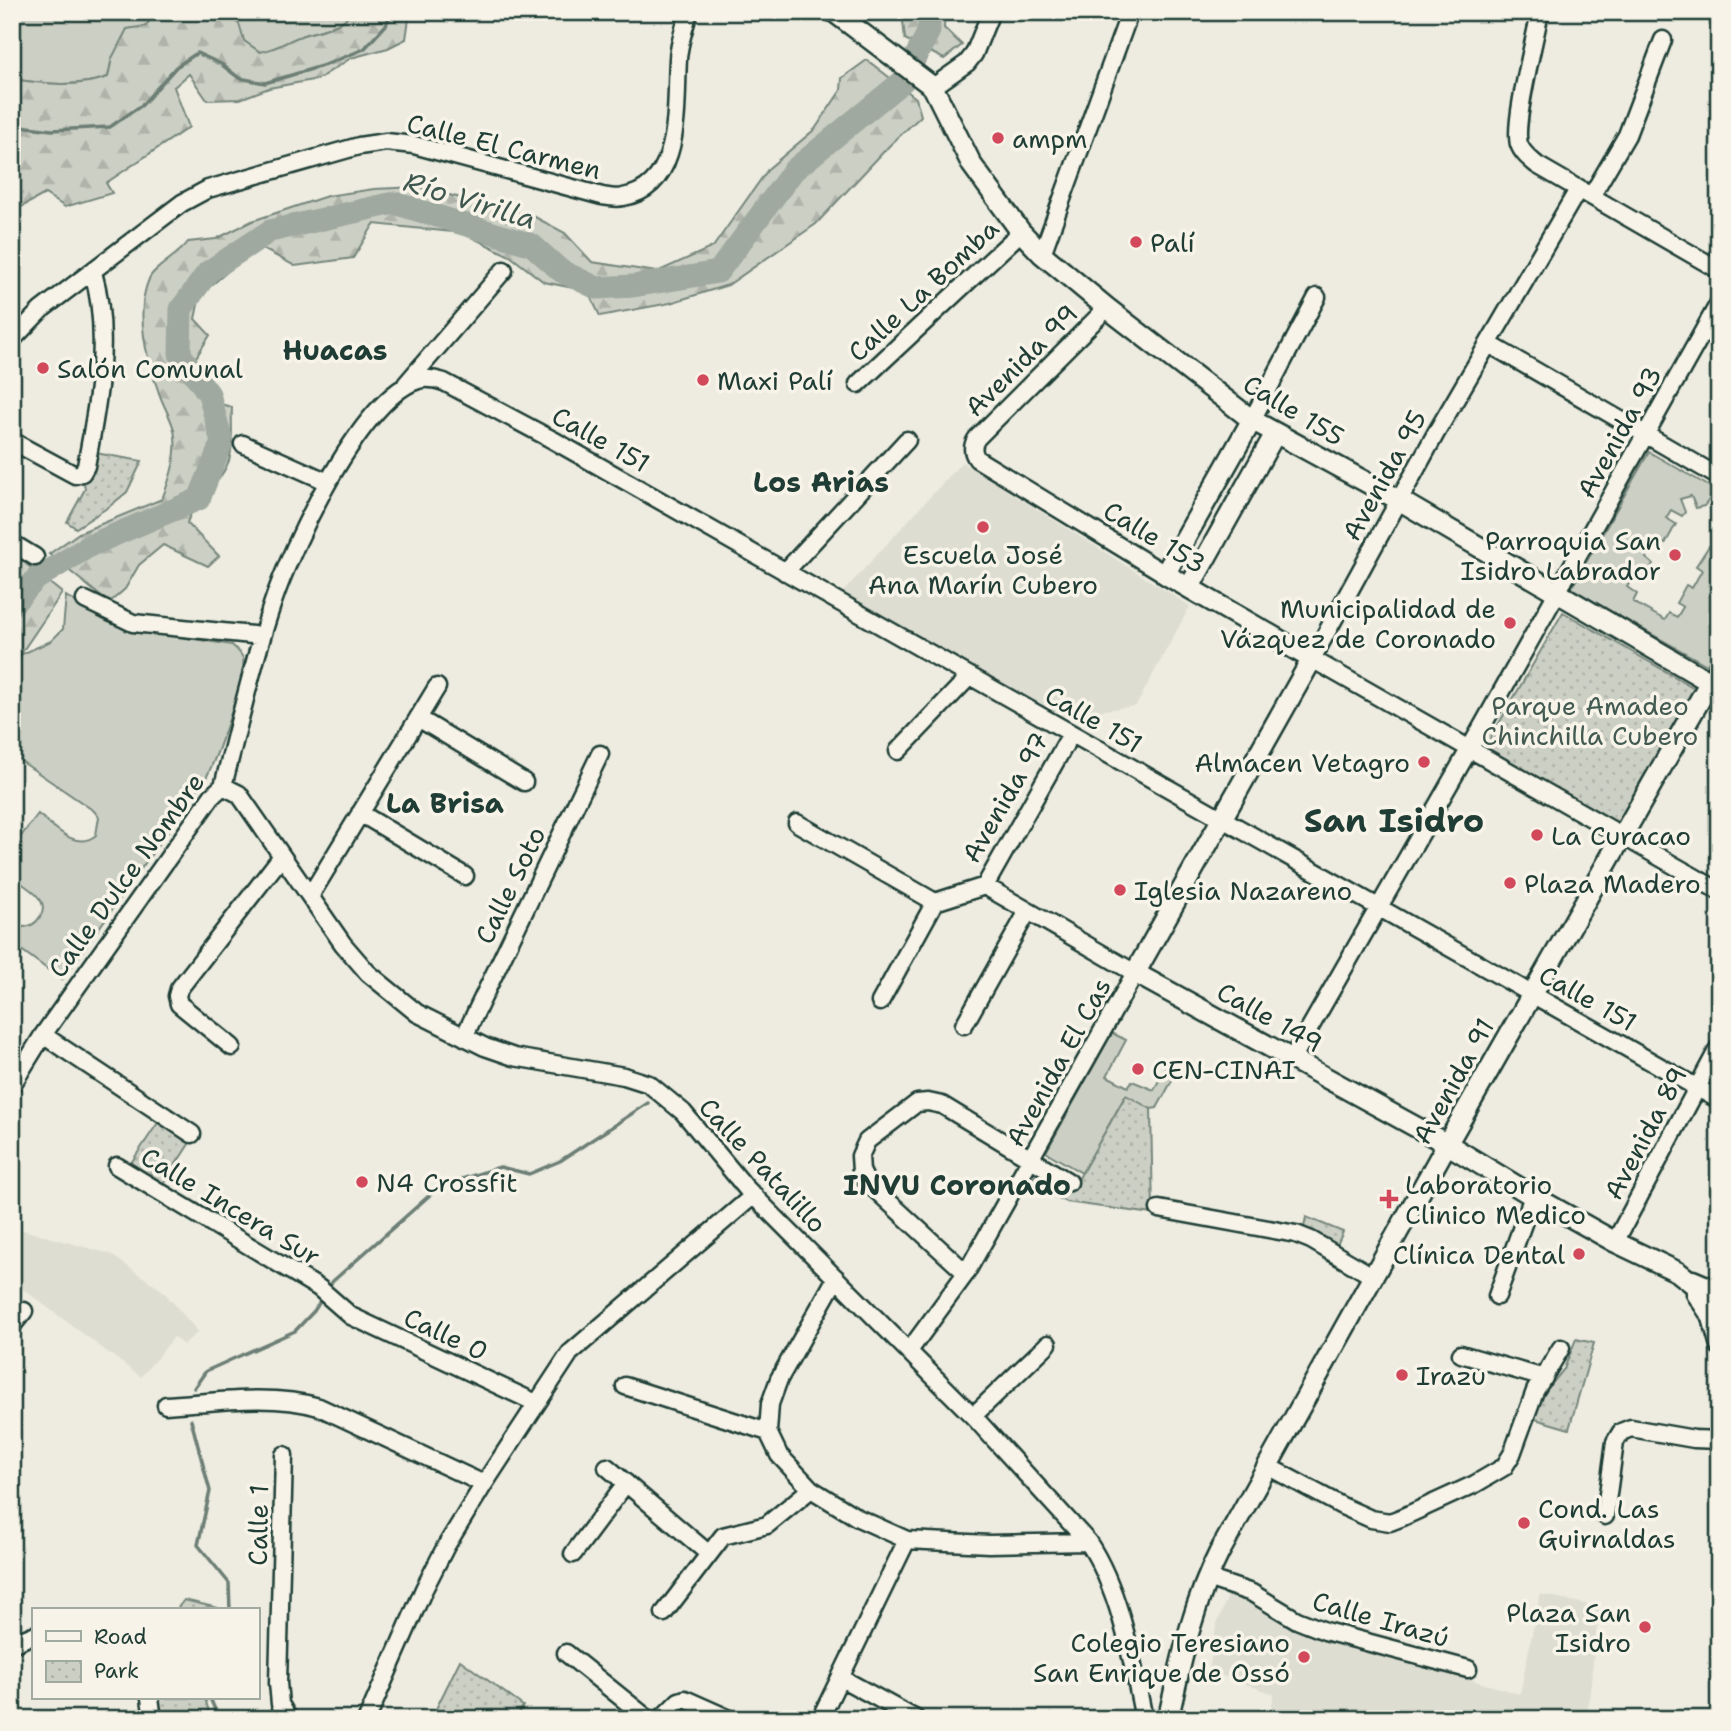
<svg xmlns="http://www.w3.org/2000/svg" width="1731" height="1731" viewBox="0 0 1731 1731" font-family="'Shantell Sans',sans-serif">
	<style>
		.built { fill: #ddddd2 }
		.green { fill: #cccfc4; stroke: #76867c; stroke-width: 2 }
		.forest { fill: url(#forest-firs); stroke: #76867c; stroke-width: 2 }
		.park { fill: url(#park-dots); stroke: #76867c; stroke-width: 2 }
		.lines { fill: none; stroke-linecap: round; stroke-linejoin: round }
		.stream { stroke: #6c7e74; stroke-width: 3.5 }
		.river { stroke: #9fa99f; stroke-width: 23 }
		.minor-casing { stroke: #1f3d34; stroke-width: 21 }
		.major-casing { stroke: #1f3d34; stroke-width: 24 }
		.minor { stroke: #f7f3e8; stroke-width: 16 }
		.major { stroke: #f7f3e8; stroke-width: 19 }
		.poi-dot { fill: #d1495b; stroke: #f7f3e8; stroke-width: 2.5 }
		.labels { text-anchor: middle; dominant-baseline: central; stroke-width: 7; stroke-linejoin: round; paint-order: stroke }
		.poi-label { font-size: 26px; fill: #1f3d34; stroke: #f7f3e8; text-anchor: start }
		.street-label { font-size: 26px; fill: #1f3d34; stroke: #f7f3e8 }
		.park-label { font-size: 26px; fill: #425a51; stroke: #f7f3e8 }
		.water-label { font-size: 28px; font-style: italic; fill: #3f584f; stroke: #f7f3e8 }
		.neighbourhood-label { font-size: 28px; font-weight: bold; fill: #1f3d34; stroke: #f7f3e8 }
		.district-label { font-size: 33px; font-weight: bold; fill: #1f3d34; stroke: #f7f3e8 }
	</style>
	<defs>
		<pattern id="forest-firs" width="22" height="20" patternUnits="userSpaceOnUse" patternTransform="scale(1.75)"><rect width="22" height="20" fill="#cccfc4"/><path d="M5 1l3.5 6h-7zM16 11l3.5 6h-7z" fill="#afb3a9"/></pattern>
		<pattern id="park-dots" width="8" height="8" patternUnits="userSpaceOnUse" patternTransform="scale(1.75)"><rect width="8" height="8" fill="#cccfc4"/><path d="M2 2h.1M6 6h.1" fill="none" stroke="#afb3a9" stroke-width="1.8" stroke-linecap="round"/></pattern>
	</defs>
	<rect width="100%" height="100%" fill="#eeece1"/>
	<filter id="ink" filterUnits="userSpaceOnUse"><feTurbulence type="fractalNoise" baseFrequency=".0143" numOctaves="2"/><feDisplacementMap in="SourceGraphic" scale="14" xChannelSelector="R" yChannelSelector="G"/><feConvolveMatrix kernelMatrix="1 2 1 2 8 2 1 2 1" color-interpolation-filters="sRGB"/></filter>
	<g filter="url(#ink)">
		<!-- built -->
		<path class="built" d="M962 462 1190 606 1136 706 1058 716 842 593Z
			M12 1227 110 1254 163 1291 198 1332 183 1345 174 1337 141 1377 12 1281Z
			M1540 1594 1599 1607 1587 1719H1269L1274 1694 1209 1671 1216 1626 1228 1596 1264 1607 1299 1630 1520 1694Z"/>
		<!-- green -->
		<path class="green" d="M12 12H155L146 26 112 58 108 77C77 88 44 84 12 79Z
			M223 12H351C344 26 321 30 307 34 289 39 281 48 260 52L244 41 239 24Z
			M1649 452 1719 492V501L1712 496 1704 506 1696 508 1691 496 1680 499 1685 512 1682 516 1671 510 1666 518 1676 524 1665 544 1656 540 1646 558 1653 564 1643 582 1633 577 1627 587 1637 594 1633 602 1665 620 1669 613 1677 617 1683 607 1676 603 1686 585 1692 588 1702 570 1696 566 1709 546 1719 550V643L1707 665 1571 589Z
			M66 596 108 622 130 629 232 645C236 649 241 653 243 658 247 675 216 758 207 776L62 980 12 943V925C16 926 20 927 24 927 37 926 49 910 39 898 33 890 21 883 12 877V848L38 814C54 826 76 852 96 835L99 817 94 811 12 755 19 743 12 738V718L16 712 12 709V675L20 655 51 641 63 629Z
			M1112 1033 1126 1040 1107 1076 1128 1087 1132 1081 1154 1090 1168 1063 1179 1068 1157 1108 1151 1109 1125 1096 1082 1173 1046 1152Z"/>
		<!-- forest -->
		<path class="forest" d="M155 12H223L239 24 244 41 260 52C281 48 289 39 307 34 321 30 344 26 351 12H410L406 39 388 48 351 58 318 79 269 88 240 99 207 100 189 74 174 87 189 127 106 183 112 193 65 207 45 194 12 212V79C44 84 77 88 108 77L112 58 127 29 146 26Z
			M902 12H945L944 28 962 45 944 59 905 39Z
			M867 60 916 98 921 116 889 146 816 224 728 285 670 303 600 316 588 291 544 282 510 256 463 233 374 224 353 258 295 266 261 248 234 266 200 295 195 319 210 335 195 359 202 380 205 400 232 407C231 422 234 450 228 463 219 486 194 500 187 523L219 556 208 566 163 545 139 565 125 589 109 603 49 554 79 533 162 499C170 479 179 453 174 430 171 417 162 404 158 390 146 358 135 311 149 279 153 268 179 255 188 242L216 239 252 221 327 196 374 189 418 187 535 217 565 233 592 262 657 272 713 247 769 168 815 129 841 90 842 78Z
			M20 559 62 593 20 655 12 675V567Z"/>
		<!-- park -->
		<path class="park" d="M95 453 142 461 127 492 110 506 76 528 67 522 85 489 84 483Z
			M1563 612 1696 689 1616 828 1483 751Z
			M1126 1095 1151 1109 1153 1214 1066 1202 1029 1184 1036 1173 1071 1192Z
			M159 1121 191 1141 161 1187 129 1166Z
			M1306 1217 1343 1232 1336 1247 1303 1232Z
			M1576 1339 1594 1343 1569 1429 1532 1418 1540 1398 1564 1369Z
			M184 1600 218 1608 217 1610H176Z
			M460 1660 523 1706 516 1719H431Z
			M159 1698H205L211 1719H162Z"/>
		<g class="lines">
			<!-- stream -->
			<path class="stream" d="M12 125 52 130 110 127 142 105 176 67 197 53 221 64 239 78 265 83 325 65 364 49 386 25 391 12
				M328 1288 333 1281 440 1186 500 1167 529 1174 560 1161 648 1103
				M194 1388 206 1371 295 1331 314 1311 323 1297
				M191 1420 210 1491 198 1545 229 1583 230 1610
				M210 1698 219 1719"/>
			<!-- river -->
			<path class="river" d="M12 605 36 579 91 545 199 499 222 442 209 394 180 354 181 309 208 272 270 231 394 203 532 245 561 271 597 288 633 286 718 272 794 170 903 81 929 31V12"/>
			<!-- minor casing -->
			<g class="minor-casing">
				<path id="minor" d="M1540 12C1535 39 1513 123 1519 144 1522 153 1530 159 1537 165L1719 270
					M933 87 967 63 974 54 991 12
					M1579 188 1436 433 1312 659 1719 891
					M1592 195 1627 135 1663 40
					M1042 254 1130 12
					M1107 308 977 438C972 445 972 452 977 459L1165 574
					M12 340 41 310 182 203 208 189 359 146 386 142 414 145 602 196C608 197 617 199 623 197 684 187 675 104 678 59 679 43 684 28 689 12
					M1489 344 1719 477
					M406 384 504 270
					M858 384 1021 232
					M1252 420 1317 297
					M12 441 75 475 82 473 86 466C98 403 111 335 93 272
					M243 444 328 482
					M12 543 35 557
					M785 572 907 440
					M85 600 133 623 262 636
					M1719 667 1710 682 1719 687
					M418 718 524 782
					M898 751 969 677
					M223 786 239 794 343 944 368 973 417 1013 485 1047 514 1057 624 1076 649 1084 683 1112 746 1188 973 1416 1088 1542C1121 1592 1132 1661 1144 1719
					M360 813 465 876
					M797 823 935 902 985 886 1135 973 966 1273 909 1351
					M985 886 1071 734
					M310 896 437 687
					M880 1002 935 902
					M964 1025 1028 911
					M43 1035 192 1134
					M464 1037 600 754
					M232 1047 179 1004 177 996 179 989 282 856
					M1292 1059 1470 748 1719 303
					M12 1085 43 1035 212 796 223 786C239 725 252 664 272 605 290 550 363 390 423 379 431 378 437 380 444 382L553 440 1719 1100
					M117 1166 319 1288 351 1316 536 1403
					M1159 1209 1296 1234 1311 1240 1374 1277
					M1615 1242 1719 1047
					M966 1273 866 1181 861 1171 860 1156 867 1141 917 1103 928 1102 942 1105 1069 1182
					M836 1278 779 1379 770 1404 768 1432 779 1455 811 1489 858 1518 907 1540 989 1544 1088 1542
					M1693 1279 1719 1290
					M1695 1294 1711 1318 1719 1346
					M1497 1296 1533 1196
					M12 1326 24 1311
					M1461 1354 1544 1378
					M625 1386 768 1432
					M166 1405C214 1402 273 1393 319 1407L484 1484
					M973 1416 1048 1344
					M284 1455 278 1683 280 1704 289 1719
					M607 1467 709 1554
					M1269 1467 1342 1506 1371 1519 1390 1522 1403 1517 1475 1484 1504 1467 1512 1454 1535 1391 1561 1348
					M1605 1516 1615 1442 1621 1432 1631 1428 1694 1439 1719 1440
					M573 1554 626 1483
					M1207 1578 1252 1593 1297 1620 1325 1631 1468 1669
					M664 1613 723 1536 767 1525 811 1489
					M12 1644 33 1635
					M566 1653 648 1719
					M841 1678 916 1719
					M150 1698 153 1719
					M367 1719 424 1589 446 1546 484 1484 570 1353 754 1195
					M661 1719 679 1701 685 1699 730 1719
					M820 1719 907 1540"/>
			</g>
			<!-- major casing -->
			<g class="major-casing">
				<path id="major" d="M834 12 933 87 972 165 1021 232 1042 254 1107 308 1252 420 1399 500 1710 682 1447 1144 1219 1553C1192 1606 1181 1662 1168 1719
					M1252 420 1165 574 1312 659 1135 973 1447 1144 1533 1196 1615 1242 1678 1272 1701 1290 1719 1309
					M1189 588 1275 434"/>
			</g>
			<!-- minor -->
			<use href="#minor" class="minor"/>
			<!-- major -->
			<use href="#major" class="major"/>
		</g>
	</g>
	<!-- markers -->
	<g class="poi-dot">
		<circle cx="998" cy="138" r="7"/>
		<circle cx="1136" cy="242" r="7"/>
		<circle cx="43" cy="368" r="7"/>
		<circle cx="703" cy="380" r="7"/>
		<circle cx="983" cy="527" r="7"/>
		<circle cx="1675" cy="555" r="7"/>
		<circle cx="1510" cy="623" r="7"/>
		<circle cx="1424" cy="762" r="7"/>
		<circle cx="1537" cy="835" r="7"/>
		<circle cx="1510" cy="883" r="7"/>
		<circle cx="1120" cy="890" r="7"/>
		<circle cx="1138" cy="1069" r="7"/>
		<circle cx="362" cy="1182" r="7"/>
		<path d="M1385.5 1188.5h7v7h7v7h-7v7h-7v-7h-7v-7h7z"/>
		<circle cx="1579" cy="1254" r="7"/>
		<circle cx="1402" cy="1375" r="7"/>
		<circle cx="1524" cy="1523" r="7"/>
		<circle cx="1645" cy="1627" r="7"/>
		<circle cx="1304" cy="1657" r="7"/>
	</g>
	<g class="labels">
		<!-- poi labels -->
		<g class="poi-label">
			<text x="1012" y="138">ampm</text>
			<text x="1150" y="242">Palí</text>
			<text x="57" y="368">Salón Comunal</text>
			<text x="717" y="380">Maxi Palí</text>
			<text x="1661" y="540" text-anchor="end">Parroquia San<tspan x="1661" dy="30">Isidro Labrador</tspan></text>
			<text x="983" y="554" text-anchor="middle">Escuela José<tspan x="983" dy="30">Ana Marín Cubero</tspan></text>
			<text x="1496" y="608" text-anchor="end">Municipalidad de<tspan x="1496" dy="30">Vázquez de Coronado</tspan></text>
			<text x="1410" y="762" text-anchor="end">Almacen Vetagro</text>
			<text x="1551" y="835">La Curacao</text>
			<text x="1524" y="883">Plaza Madero</text>
			<text x="1134" y="890">Iglesia Nazareno</text>
			<text x="1152" y="1069">CEN-CINAI</text>
			<text x="376" y="1182">N4 Crossfit</text>
			<text x="1405" y="1184">Laboratorio<tspan x="1405" dy="30">Clinico Medico</tspan></text>
			<text x="1565" y="1254" text-anchor="end">Clínica Dental</text>
			<text x="1416" y="1375">Irazu</text>
			<text x="1538" y="1508">Cond. Las<tspan x="1538" dy="30">Guirnaldas</tspan></text>
			<text x="1631" y="1612" text-anchor="end">Plaza San<tspan x="1631" dy="30">Isidro</tspan></text>
			<text x="1290" y="1642" text-anchor="end">Colegio Teresiano<tspan x="1290" dy="30">San Enrique de Ossó</tspan></text>
		</g>
		<!-- street labels -->
		<g class="street-label">
			<text transform="translate(504 146) rotate(14)">Calle El Carmen</text>
			<text transform="translate(923 290) rotate(-43)">Calle La Bomba</text>
			<text transform="translate(1021 360) rotate(-45)">Avenida 99</text>
			<text transform="translate(1294 410) rotate(31)">Calle 155</text>
			<text transform="translate(1619 432) rotate(-61)">Avenida 93</text>
			<text transform="translate(601 439) rotate(29)">Calle 151</text>
			<text transform="translate(1384 475) rotate(-61)">Avenida 95</text>
			<text transform="translate(1155 537) rotate(31)">Calle 153</text>
			<text transform="translate(1094 719) rotate(30)">Calle 151</text>
			<text transform="translate(1005 797) rotate(-60)">Avenida 97</text>
			<text transform="translate(126 875) rotate(-54)">Calle Dulce Nombre</text>
			<text transform="translate(510 885) rotate(-64)">Calle Soto</text>
			<text transform="translate(1588 998) rotate(29)">Calle 151</text>
			<text transform="translate(1270 1017) rotate(29)">Calle 149</text>
			<text transform="translate(1058 1062) rotate(-61)">Avenida El Cas</text>
			<text transform="translate(1453 1081) rotate(-61)">Avenida 91</text>
			<text transform="translate(1645 1133) rotate(-62)">Avenida 89</text>
			<text transform="translate(763 1165) rotate(47)">Calle Patalillo</text>
			<text transform="translate(231 1206) rotate(31)">Calle Incera Sur</text>
			<text transform="translate(446 1334) rotate(25)">Calle 0</text>
			<text transform="translate(258 1525) rotate(-89)">Calle 1</text>
			<text transform="translate(1381 1619) rotate(16)">Calle Irazú</text>
		</g>
		<!-- park labels -->
		<g class="park-label">
			<text x="1590" y="705">Parque Amadeo<tspan x="1590" dy="30">Chinchilla Cubero</tspan></text>
		</g>
		<!-- water labels -->
		<g class="water-label">
			<text transform="translate(470 200) rotate(17)">Río Virilla</text>
		</g>
		<!-- neighbourhood labels -->
		<g class="neighbourhood-label">
			<text x="335" y="350">Huacas</text>
			<text x="821" y="482">Los Arias</text>
			<text x="445" y="803">La Brisa</text>
			<text x="957" y="1185">INVU Coronado</text>
		</g>
		<!-- district labels -->
		<g class="district-label">
			<text x="1394" y="820">San Isidro</text>
		</g>
	</g>
	<!-- margin -->
	<rect width="1731" height="1731" fill="none" stroke="#f7f3e8" stroke-width="42"/>
	<rect x="21" y="21" width="1689" height="1689" fill="none" stroke="#1f3d34" stroke-width="2.5" filter="url(#ink)"/>
	<!-- legend -->
	<rect x="32" y="1608" width="228" height="91" fill="#f7f3e8" stroke="#a1aaa0" stroke-width="2"/>
	<rect x="46" y="1631" width="35" height="10" fill="#f7f3e8" stroke="#a1aaa0" stroke-width="2"/>
	<text x="94" y="1644" font-size="21" fill="#1f3d34">Road</text>
	<rect x="46" y="1661" width="35" height="21" fill="url(#park-dots)" stroke="#a1aaa0" stroke-width="2"/>
	<text x="94" y="1678" font-size="21" fill="#1f3d34">Park</text>
</svg>
